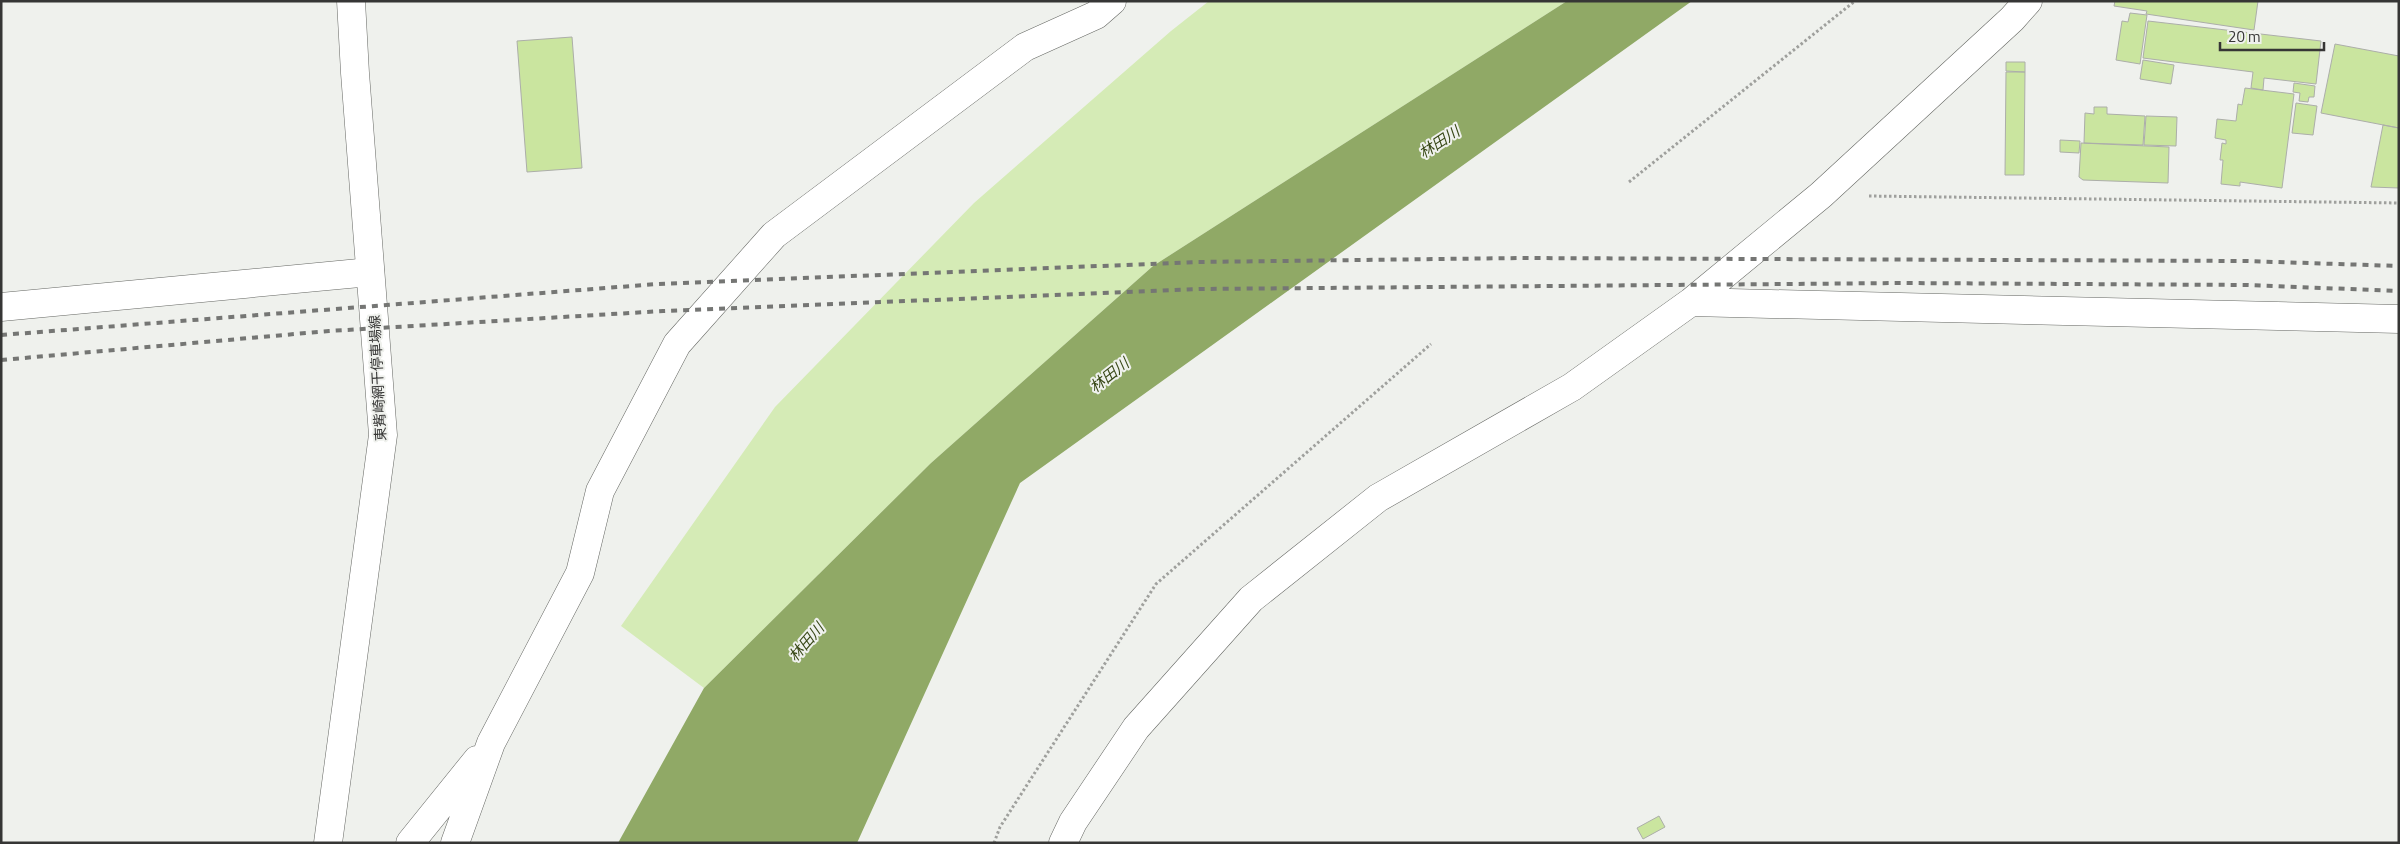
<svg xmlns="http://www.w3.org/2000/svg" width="2400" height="844" viewBox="0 0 2400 844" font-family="'Titillium Web','Noto Sans JP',sans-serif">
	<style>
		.green { fill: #d5ebb6 }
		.water { fill: #90a966 }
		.building { fill: #cae59f; stroke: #acaea9 }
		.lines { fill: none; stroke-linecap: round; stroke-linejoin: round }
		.minor-casing { stroke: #656763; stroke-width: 29 }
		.major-casing { stroke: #656763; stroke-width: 29 }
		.path { stroke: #9fa09d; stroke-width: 3; stroke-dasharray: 2.5 2.5; stroke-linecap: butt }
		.minor { stroke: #fff; stroke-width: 28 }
		.major { stroke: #fff; stroke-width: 28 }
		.rail { stroke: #757674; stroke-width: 4; stroke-dasharray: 6 6; stroke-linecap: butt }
		.labels { text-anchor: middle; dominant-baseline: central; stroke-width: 4; stroke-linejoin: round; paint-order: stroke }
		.street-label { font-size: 14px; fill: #363635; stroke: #eff1ed }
		.water-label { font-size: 15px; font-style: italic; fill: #384817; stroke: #eff1ed }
	</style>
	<rect width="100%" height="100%" fill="#eff1ed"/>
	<!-- green -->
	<path class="green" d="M1209 1H1567L1153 266 931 463 704 688 621 626 775 407 974 203 1171 31Z"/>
	<!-- water -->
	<path class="water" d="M1567 1H1692L1020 483 857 843H618L704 688 931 463 1153 266Z"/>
	<!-- building -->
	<path class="building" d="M2115 1H2258L2254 30 2146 14 2147 11 2114 6Z
		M2130 13 2147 15 2140 64 2116 60 2122 21 2128 22Z
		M2148 21 2321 41 2316 84 2264 78 2263 90 2251 88 2253 72 2143 58Z
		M572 37 582 168 527 172 517 41Z
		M2335 44 2399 56V128L2321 113Z
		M2143 60 2174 65 2171 84 2140 79Z
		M2006 62H2025V72L2006 71Z
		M2006 72H2025L2024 175H2005Z
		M2294 83 2315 86 2314 97H2309L2308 102 2299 101 2300 93 2293 92Z
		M2245 88 2294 94 2282 188 2240 182V186L2221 184 2223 160H2220L2222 143 2226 144V140L2215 138 2217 119 2236 121 2238 104 2242 105Z
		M2296 103 2317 106 2313 135 2292 133Z
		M2094 107H2107V114L2145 116 2143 145 2084 143 2085 113 2094 114Z
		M2146 116 2177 117 2176 146 2144 145Z
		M2383 125 2399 128V188L2371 187Z
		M2060 140 2080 141 2079 153 2060 152Z
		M2081 143 2169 147 2168 183 2083 180 2079 177Z
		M1659 816 1665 827 1643 839 1637 828Z"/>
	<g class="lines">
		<!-- minor casing -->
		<g class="minor-casing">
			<path id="minor" d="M1691 302 2399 319
				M1 307 370 272
				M410 843 477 760
				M455 843 491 743 580 573 600 491 677 344 774 235 1025 47 1096 15 1112 1
				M1063 843 1073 822 1136 728 1251 599 1378 498 1572 387 1691 302 1821 195 2012 19 2028 1"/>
		</g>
		<!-- major casing -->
		<g class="major-casing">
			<path id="major" d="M328 843 383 435 355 73 351 1"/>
		</g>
		<!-- path -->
		<path class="path" d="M1629 182 1855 1
			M1869 196 2399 203
			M994 843 1000 827 1156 584 1431 344"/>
		<!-- minor -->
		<use href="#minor" class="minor"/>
		<!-- major -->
		<use href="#major" class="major"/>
		<!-- rail -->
		<path class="rail" d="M1 335 657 284 1198 262 1521 258 2245 261 2399 266
			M1 360 329 331 663 311 1201 289 1902 283 2247 285 2399 291"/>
	</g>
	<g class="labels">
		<!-- street labels -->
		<g class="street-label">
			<text transform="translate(377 378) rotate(-93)">東觜崎網干停車場線</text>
		</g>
		<!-- water labels -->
		<g class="water-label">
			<text transform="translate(1439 142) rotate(-33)">林田川</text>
			<text transform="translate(1109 375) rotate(-38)">林田川</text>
			<text transform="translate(806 642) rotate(-49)">林田川</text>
		</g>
	</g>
	<!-- border -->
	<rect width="2400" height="844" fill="none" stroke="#363635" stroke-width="5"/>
	<!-- scale -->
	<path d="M2220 42v8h104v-8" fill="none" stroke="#363635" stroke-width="2.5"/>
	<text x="2228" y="42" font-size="15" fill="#363635" stroke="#eff1ed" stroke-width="4" paint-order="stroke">20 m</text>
</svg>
